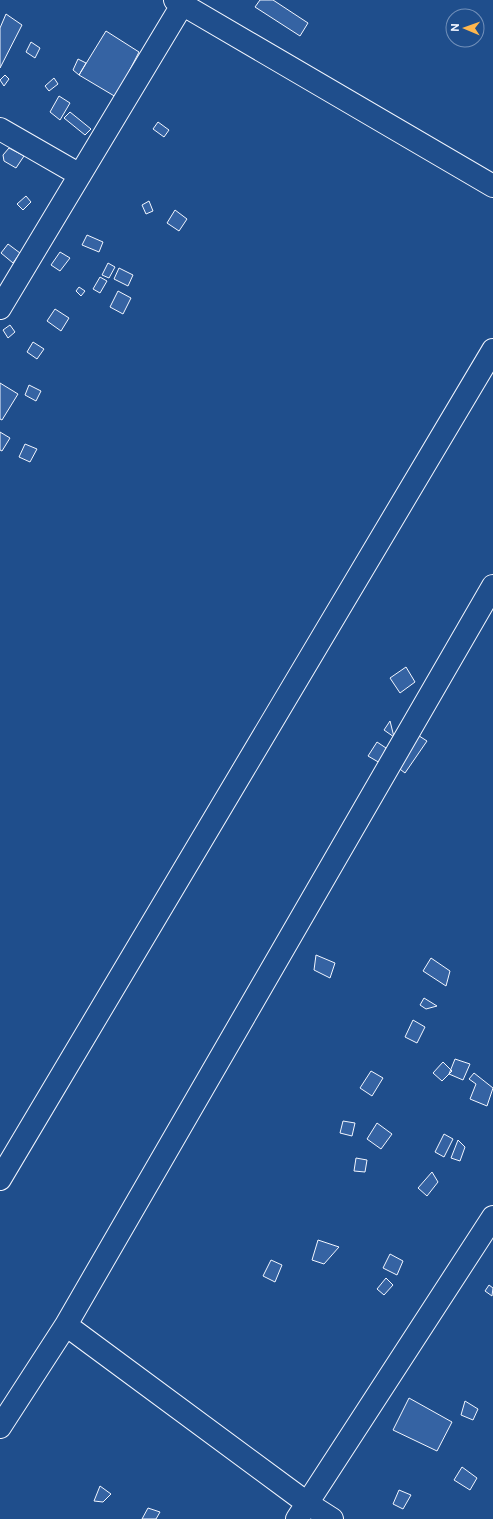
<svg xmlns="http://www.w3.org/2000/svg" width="493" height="1519" viewBox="0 0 493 1519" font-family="'Public Sans',sans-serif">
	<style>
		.building { fill: #3563a3; stroke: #f2f6ff }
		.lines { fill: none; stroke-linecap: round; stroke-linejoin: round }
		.minor-casing { stroke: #f2f6ff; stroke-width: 24 }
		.minor { stroke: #1f4e8c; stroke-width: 22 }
	</style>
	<rect width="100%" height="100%" fill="#1f4e8c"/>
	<!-- building -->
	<path class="building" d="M260 0H273L308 23 300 36 255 7Z
		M6 14 22 25 0 68V28Z
		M106 31 139 52 116 97 79 75Z
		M31 42 40 48 35 58 26 52Z
		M78 59 86 63 79 75 73 70Z
		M5 75 9 79 4 86 0 80Z
		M54 78 58 84 49 91 45 86Z
		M59 96 70 103 60 120 50 112Z
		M70 112 91 129 85 135 64 118Z
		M158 122 169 130 164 137 153 129Z
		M9 148 24 156 16 168 4 161 3 155Z
		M26 196 31 202 23 210 17 204Z
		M149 201 153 211 146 214 142 205Z
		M175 210 187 219 179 231 167 223Z
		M87 235 103 242 99 252 82 245Z
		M8 244 20 253 13 263 1 253Z
		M60 252 70 258 60 271 51 265Z
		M108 263 115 267 109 278 102 275Z
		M119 268 133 275 128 286 114 279Z
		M100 277 107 281 100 293 93 289Z
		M79 287 85 291 81 296 76 291Z
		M118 291 131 298 123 314 110 307Z
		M55 309 69 318 61 331 47 321Z
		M10 325 15 332 8 338 3 330Z
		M33 342 44 349 37 359 27 352Z
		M0 383 18 394 2 420 0 419Z
		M29 385 41 391 36 401 25 395Z
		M0 432 10 438 2 451 0 450Z
		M25 444 37 449 30 462 19 457Z
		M406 667 415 682 400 693 390 678Z
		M390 721 394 737 384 730Z
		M413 732 427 741 405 773 392 763Z
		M377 742 386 748 380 763 368 756Z
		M316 955 335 963 330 978 314 970Z
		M431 958 450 971 446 986 423 971Z
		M424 998 437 1006 426 1009 420 1005Z
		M413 1020 425 1027 417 1043 405 1037Z
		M455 1059 470 1064 463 1080 449 1074Z
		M443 1062 452 1071 442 1081 433 1073Z
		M371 1071 383 1078 372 1096 360 1088Z
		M474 1073 493 1088 487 1106 470 1099 476 1084 469 1079Z
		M343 1121 355 1123 352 1136 340 1133Z
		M377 1123 392 1134 381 1149 367 1139Z
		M444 1134 453 1139 444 1157 435 1152Z
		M458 1140 465 1147 460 1161 451 1158Z
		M356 1158 367 1160 365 1172 354 1171Z
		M432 1172 438 1182 427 1196 418 1188Z
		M318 1240 339 1247 324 1264 312 1260Z
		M390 1254 403 1261 397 1275 383 1268Z
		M271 1260 282 1265 275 1282 263 1276Z
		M386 1278 393 1285 384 1295 377 1289Z
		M489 1285 493 1288 492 1296 485 1291Z
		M409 1398 452 1422 437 1451 393 1430Z
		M465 1401 478 1409 473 1420 461 1415Z
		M462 1467 477 1478 470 1490 454 1480Z
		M100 1486 111 1494 103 1502 94 1501Z
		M399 1490 411 1495 403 1509 393 1504Z
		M148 1508 160 1512 156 1519H142Z"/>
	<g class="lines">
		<!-- minor casing -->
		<g class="minor-casing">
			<path id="minor" d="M175 0 493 186
				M0 129 80 175
				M0 308 185 0
				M0 1179 493 350
				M66 1325 307 1503 332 1519
				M0 1427 66 1325 493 586
				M297 1519 493 1217"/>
		</g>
		<!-- minor -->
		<use href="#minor" class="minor"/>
	</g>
	<!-- north arrow -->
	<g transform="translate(465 28) rotate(272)"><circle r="19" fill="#1f4e8c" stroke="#7391ba"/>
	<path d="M0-3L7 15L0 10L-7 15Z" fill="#ffb74d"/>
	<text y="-6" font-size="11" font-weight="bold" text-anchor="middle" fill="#f2f6ff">N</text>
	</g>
</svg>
